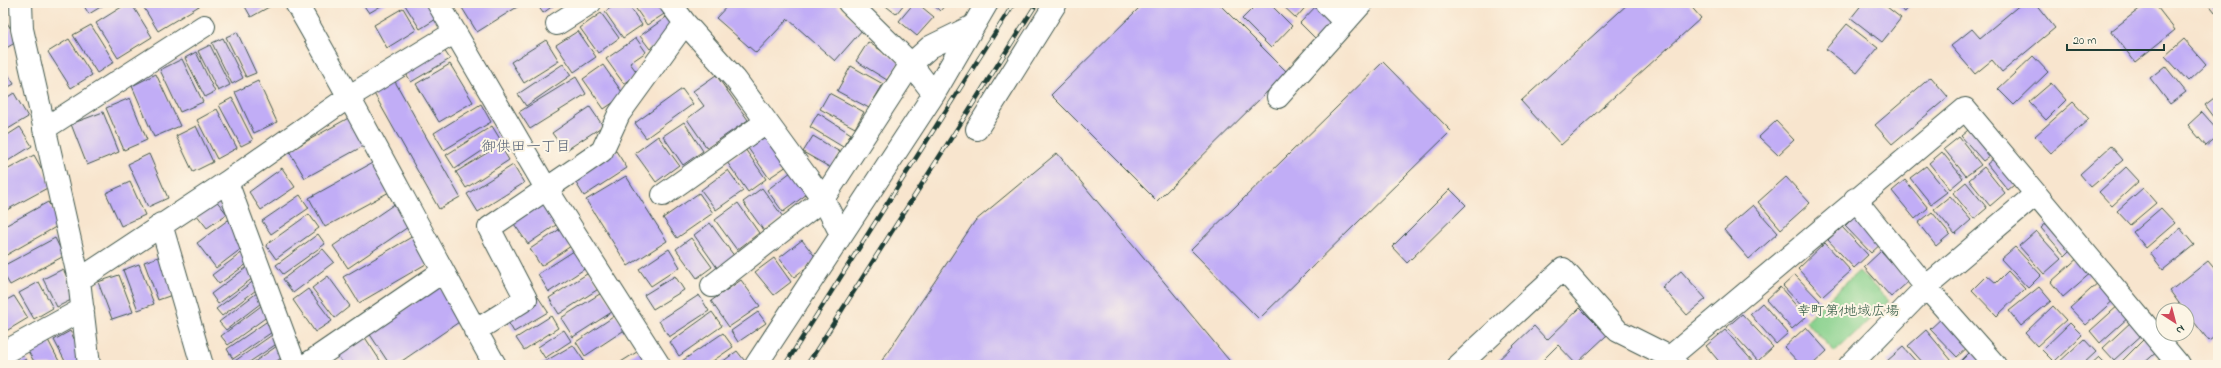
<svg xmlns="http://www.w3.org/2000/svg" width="2221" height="368" viewBox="0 0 2221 368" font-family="'Indie Flower','Klee One',sans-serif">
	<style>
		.green { fill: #88d18d; stroke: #548760 }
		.building { fill: #c1adf6 }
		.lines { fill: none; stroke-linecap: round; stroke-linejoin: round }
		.minor-casing { stroke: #40564b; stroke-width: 24 }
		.minor { stroke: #fff; stroke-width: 22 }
		.rail-casing { stroke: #1f3d34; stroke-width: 4.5 }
		.rail { stroke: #fcf5e5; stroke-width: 3; stroke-dasharray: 9; stroke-linecap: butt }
		.labels { text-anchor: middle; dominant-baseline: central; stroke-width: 4; stroke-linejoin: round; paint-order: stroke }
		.park-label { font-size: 14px; fill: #345b46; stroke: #fcf5e5 }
		.neighbourhood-label { font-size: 15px; fill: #586478; stroke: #fcf5e5 }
	</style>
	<rect width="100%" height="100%" fill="#fcf5e5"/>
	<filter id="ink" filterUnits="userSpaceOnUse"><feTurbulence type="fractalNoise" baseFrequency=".025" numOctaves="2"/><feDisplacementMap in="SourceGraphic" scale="8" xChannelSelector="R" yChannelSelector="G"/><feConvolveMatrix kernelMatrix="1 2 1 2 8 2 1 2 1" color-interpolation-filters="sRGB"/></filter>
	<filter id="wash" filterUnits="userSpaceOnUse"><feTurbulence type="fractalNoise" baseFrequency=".012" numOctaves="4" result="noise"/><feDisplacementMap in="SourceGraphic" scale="16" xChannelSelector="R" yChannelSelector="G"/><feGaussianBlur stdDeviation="0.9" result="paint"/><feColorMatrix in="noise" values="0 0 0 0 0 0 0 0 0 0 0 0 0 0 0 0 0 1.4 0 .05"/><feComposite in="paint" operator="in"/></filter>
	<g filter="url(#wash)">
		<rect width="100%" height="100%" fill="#f8e5ce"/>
		<!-- green -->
		<path class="green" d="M1859 271 1889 301 1835 352 1805 321Z"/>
		<g id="blocks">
			<!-- building -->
			<path class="building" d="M82 3H107L89 14Z
				M128 3H131L152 37 118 58 96 23Z
				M141 3H204L158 31Z
				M243 3H276L251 17Z
				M362 3H386L369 13Z
				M407 3H432L441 16 420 29 405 5Z
				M459 3H521L522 4 477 32Z
				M536 3H557L543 13Z
				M617 3H627L642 25 623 38 605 12Z
				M632 3H663L669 11 647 25Z
				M730 3H834L863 29 835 61 788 19 756 53 716 18Z
				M882 3H905L896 14Z
				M914 3H917L934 17 917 36 899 21Z
				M931 3H947L940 11Z
				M1144 3H1218L1287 72 1157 201 1051 95Z
				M1258 3H1269L1292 26 1271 48 1242 19Z
				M1280 3H1309L1296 18Z
				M1629 3H1688L1701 18 1561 145 1521 101Z
				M1863 3H1882L1901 18 1882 42 1851 18Z
				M1893 3H1912L1905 12Z
				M2022 3H2035L2055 28 2002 72 1992 60 1975 74 1951 46 1972 29 1980 38Z
				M2147 3H2154L2175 30 2135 62 2111 31Z
				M2208 3H2218V9L2215 12Z
				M1318 4 1336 22 1317 40 1300 23Z
				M403 8 416 30 387 48 374 25Z
				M601 13 619 38 598 53 580 28Z
				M669 15 678 28 650 49 640 36Z
				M3 16 18 41 3 50Z
				M1847 24 1878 48 1857 73 1826 49Z
				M91 25 114 62 97 73 73 35Z
				M578 31 596 57 574 72 556 45Z
				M237 32 256 73 246 77 226 37Z
				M223 38 243 78 232 84 212 43Z
				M636 38 646 52 630 63 638 74 624 84 606 59Z
				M69 39 92 75 71 88 48 52Z
				M2184 39 2206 64 2188 81 2165 56Z
				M546 40 559 61 524 83 511 62Z
				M868 42 899 62 887 80 856 61Z
				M210 45 230 85 218 91 198 51Z
				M442 47 450 59 411 82 404 70Z
				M196 52 215 92 205 97 185 58Z
				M2033 56 2048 72 2014 105 1998 89Z
				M182 59 203 102 180 112 160 70Z
				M1383 62 1451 131 1259 319 1191 250Z
				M450 64 473 102 439 122 416 84Z
				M563 64 571 75 526 106 518 94Z
				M603 65 624 95 604 109 583 79Z
				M3 66 14 84 3 90Z
				M851 66 883 84 869 108 837 91Z
				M2165 66 2186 92 2170 104 2150 78Z
				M156 74 180 126 154 137 132 86Z
				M716 75 748 120 707 148 687 119 704 106 693 91Z
				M576 77 586 94 530 129 519 112Z
				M1931 77 1948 97 1892 144 1875 125Z
				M393 78 460 197 439 209 372 90Z
				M258 81 277 122 254 133 235 92Z
				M2051 83 2066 100 2046 120 2029 102Z
				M682 89 693 104 646 138 635 123Z
				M14 93 28 117 3 132V100Z
				M829 93 864 112 855 128 820 109Z
				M2218 95V122L2205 105Z
				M130 98 147 140 124 150 106 108Z
				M232 98 253 140 241 146 219 105Z
				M2073 102 2089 119 2051 153 2035 136Z
				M481 104 491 122 444 150 434 133Z
				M590 107 603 126 565 151 552 133Z
				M217 109 237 148 217 159 197 120Z
				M103 112 119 152 87 165 71 124Z
				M2202 112 2218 130V136L2206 146 2188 125Z
				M818 113 851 134 843 147 810 127Z
				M352 116 367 144 305 178 289 151Z
				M1776 121 1794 140 1778 155 1759 137Z
				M684 122 703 151 683 165 663 136Z
				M1974 125 1995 152 1983 161 1961 136Z
				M196 126 213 162 193 172 176 136Z
				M492 126 500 139 455 169 446 155Z
				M20 127 32 146 3 164V138Z
				M658 136 679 165 656 182 635 153Z
				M767 136 787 166 769 178 748 148Z
				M813 136 840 152 831 168 803 152Z
				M1959 137 1981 165 1966 176 1944 149Z
				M500 145 509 160 466 188 456 172Z
				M2111 146 2123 160 2091 187 2080 174Z
				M745 149 766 179 748 192 727 162Z
				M616 151 627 168 584 196 573 178Z
				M1942 152 1963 178 1950 189 1929 163Z
				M1057 153 1233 365H879L975 221Z
				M149 154 168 198 148 207 128 164Z
				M34 155 51 186 3 212V172Z
				M1998 155 2019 181 2008 190 1987 164Z
				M374 162 391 191 325 227 309 198Z
				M513 165 524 183 478 212 467 194Z
				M1926 166 1947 192 1931 204 1910 178Z
				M1984 167 2005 193 1990 206 1969 180Z
				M2126 167 2139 181 2112 206 2099 192Z
				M282 168 295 187 261 210 249 192Z
				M795 169 811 191 783 212 767 190Z
				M728 170 743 191 716 210 701 190Z
				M626 176 667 241 628 266 586 200Z
				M1786 177 1810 203 1781 229 1758 202Z
				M1905 180 1928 208 1915 219 1892 191Z
				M130 182 145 215 121 226 106 193Z
				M1966 182 1987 208 1974 219 1953 193Z
				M762 188 783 217 764 231 743 202Z
				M2143 188 2156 203 2130 225 2117 211Z
				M1450 189 1466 205 1407 263 1392 247Z
				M699 193 713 213 677 238 663 218Z
				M300 195 309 208 271 234 262 221Z
				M1950 196 1971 220 1955 234 1934 209Z
				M215 199 227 214 207 228 196 214Z
				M544 200 559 223 528 244 512 221Z
				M48 202 61 224 3 257V227Z
				M396 203 411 225 348 268 333 246Z
				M738 203 759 233 737 250 715 220Z
				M1753 205 1778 233 1749 259 1724 230Z
				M2161 208 2175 223 2146 248 2133 232Z
				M1932 212 1950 234 1936 246 1918 223Z
				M309 214 319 228 276 259 266 245Z
				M1856 215 1882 243 1871 253 1845 226Z
				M2051 219 2075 246 2065 256 2041 228Z
				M228 220 246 245 216 268 197 243Z
				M710 223 735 257 718 269 694 235Z
				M563 227 574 244 541 266 530 249Z
				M1842 227 1868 255 1854 268 1828 240Z
				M2180 228 2194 245 2163 270 2150 253Z
				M2036 231 2061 259 2044 274 2019 246Z
				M318 234 325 244 283 274 276 265Z
				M415 235 431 261 359 303 343 277Z
				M55 238 64 256 10 285 3 273V266Z
				M691 238 712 267 697 278 676 249Z
				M802 240 817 259 794 277 779 258Z
				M1825 243 1851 271 1823 296 1798 269Z
				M2015 247 2041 275 2028 288 2001 259Z
				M323 249 334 262 293 293 283 279Z
				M577 249 589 266 549 292 538 274Z
				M669 249 680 267 651 286 639 269Z
				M244 251 251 261 219 284 212 275Z
				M1881 251 1909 281 1891 297 1864 267Z
				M161 256 175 294 158 300 144 262Z
				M2080 256 2093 271 2063 297 2051 282Z
				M774 258 791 282 774 295 755 272Z
				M2208 261 2218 273V334L2209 341 2187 313V310H2184L2170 291Z
				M139 264 154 304 138 310 123 270Z
				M250 265 257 275 218 304 211 294Z
				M63 269 77 297 57 307 43 279Z
				M1681 271 1706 299 1687 315 1662 287Z
				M2008 271 2025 289 1997 316 1972 290 1987 275 1996 283Z
				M590 272 600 288 559 314 549 298Z
				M119 275 133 312 112 319 98 282Z
				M1795 275 1820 301 1808 313 1783 286Z
				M328 276 350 306 335 318 312 288Z
				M675 276 684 290 653 309 644 295Z
				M255 280 260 287 222 316 216 309Z
				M741 280 760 306 729 327 711 301Z
				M2100 281 2116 298 2086 325 2070 308Z
				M39 282 53 308 34 319 19 293Z
				M439 286 462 320 396 365H390L369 333Z
				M1780 287 1806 317 1792 329 1766 300Z
				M2039 287 2051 301 2021 326 2009 311Z
				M308 289 332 321 315 332 293 300Z
				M258 292 265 300 226 330 219 322Z
				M603 292 615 310 573 337 561 318Z
				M699 295 709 311 669 337 659 321Z
				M14 296 28 318 3 333V302Z
				M538 297 548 312 514 332 505 317Z
				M1762 303 1788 333 1776 344 1750 314Z
				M2120 304 2130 316 2100 343 2090 331Z
				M261 306 268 316 228 345 221 336Z
				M2053 306 2066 320 2037 346 2025 333Z
				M1580 308 1607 335 1576 364 1558 345 1538 365H1493L1534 326 1547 340Z
				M712 312 722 326 679 356 670 342Z
				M758 312 766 323 738 342 731 331Z
				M1742 314 1773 347 1758 361 1727 327Z
				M616 315 626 329 585 356 576 342Z
				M551 316 558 328 524 350 516 338Z
				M1943 317 1970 345 1957 357 1930 329Z
				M269 320 275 330 233 359 227 349Z
				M2132 321 2144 333 2114 360 2103 348Z
				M2070 323 2082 335 2054 362 2042 350Z
				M1806 327 1827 351 1812 365H1801L1784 347Z
				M564 330 571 341 545 358 538 347Z
				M1725 330 1755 364 1754 365H1722L1706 346Z
				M1926 330 1952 361 1948 365H1925L1908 346Z
				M70 331 87 363 83 365H67L54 340Z
				M723 333 733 347 707 365H685L682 361Z
				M272 335 278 343 245 365H233L232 363Z
				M364 336 383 365H344L337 355Z
				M2147 336 2160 349 2142 365H2118Z
				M2084 339 2096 352 2082 365H2056Z
				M48 340 61 365H36L28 351Z
				M573 345 584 361 578 365H539Z
				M277 346 284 356 271 365H250Z
				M1903 347 1919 365H1890L1887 361Z
				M640 350 650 365H616Z
				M1972 350 1986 365H1957Z
				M737 351 748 365H718Z
				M2163 356 2171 365H2154Z
				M2099 357 2107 365H2090Z
				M26 359 30 365H15Z"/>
		</g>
	</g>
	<g filter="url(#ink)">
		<use href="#blocks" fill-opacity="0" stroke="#40564b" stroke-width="1"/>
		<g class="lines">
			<!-- minor casing -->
			<g class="minor-casing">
				<path id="minor" d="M21 3 22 29 79 280 89 365
					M296 3C365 122 427 245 495 365
					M438 3 546 188 659 365
					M670 3 685 23 736 80 823 199 841 234
					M849 3 911 64 934 94
					M1326 3 1345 22
					M557 24 590 3
					M1278 97 1362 3
					M44 129 204 26
					M977 129 1056 3
					M227 182 295 365
					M663 195 766 122
					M1855 199 1926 287 1995 365
					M161 224 202 365
					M79 280 227 182 350 96 455 32
					M712 286 823 199 911 64 930 47 973 26
					M475 331 526 299 489 228 602 151 619 114 685 23
					M3 353 83 309
					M1670 357 1965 109 2179 365
					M306 365 442 272
					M756 365 934 94 987 3
					M1459 365 1563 269 1618 331 1670 357 1677 365
					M1850 365 1926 287 2036 194"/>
			</g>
			<!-- minor -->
			<use href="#minor" class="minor"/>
			<!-- rail casing -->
			<g class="rail-casing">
				<path id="rail" d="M785 365 1014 3
					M807 365 1037 3"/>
			</g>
			<!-- rail -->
			<use href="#rail" class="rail"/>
		</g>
	</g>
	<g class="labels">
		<!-- park labels -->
		<g class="park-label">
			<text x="1848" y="311">幸町第1地域広場</text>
		</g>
		<!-- neighbourhood labels -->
		<g class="neighbourhood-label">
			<text x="526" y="147">御供田一丁目</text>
		</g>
	</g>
	<!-- margin -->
	<rect width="2221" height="368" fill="none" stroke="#fcf5e5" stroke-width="16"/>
	<!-- north arrow -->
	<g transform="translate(2175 322) rotate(144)"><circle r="19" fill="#fcf5e5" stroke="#a4ab9e"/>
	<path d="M0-3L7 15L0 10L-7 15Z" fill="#d1495b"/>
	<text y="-6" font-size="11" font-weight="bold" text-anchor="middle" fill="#1f3d34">N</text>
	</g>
	<!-- scale -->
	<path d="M2067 44v6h97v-6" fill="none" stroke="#1f3d34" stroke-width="2"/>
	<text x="2073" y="44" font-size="12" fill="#1f3d34" stroke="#fcf5e5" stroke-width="3" paint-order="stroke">20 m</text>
</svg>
